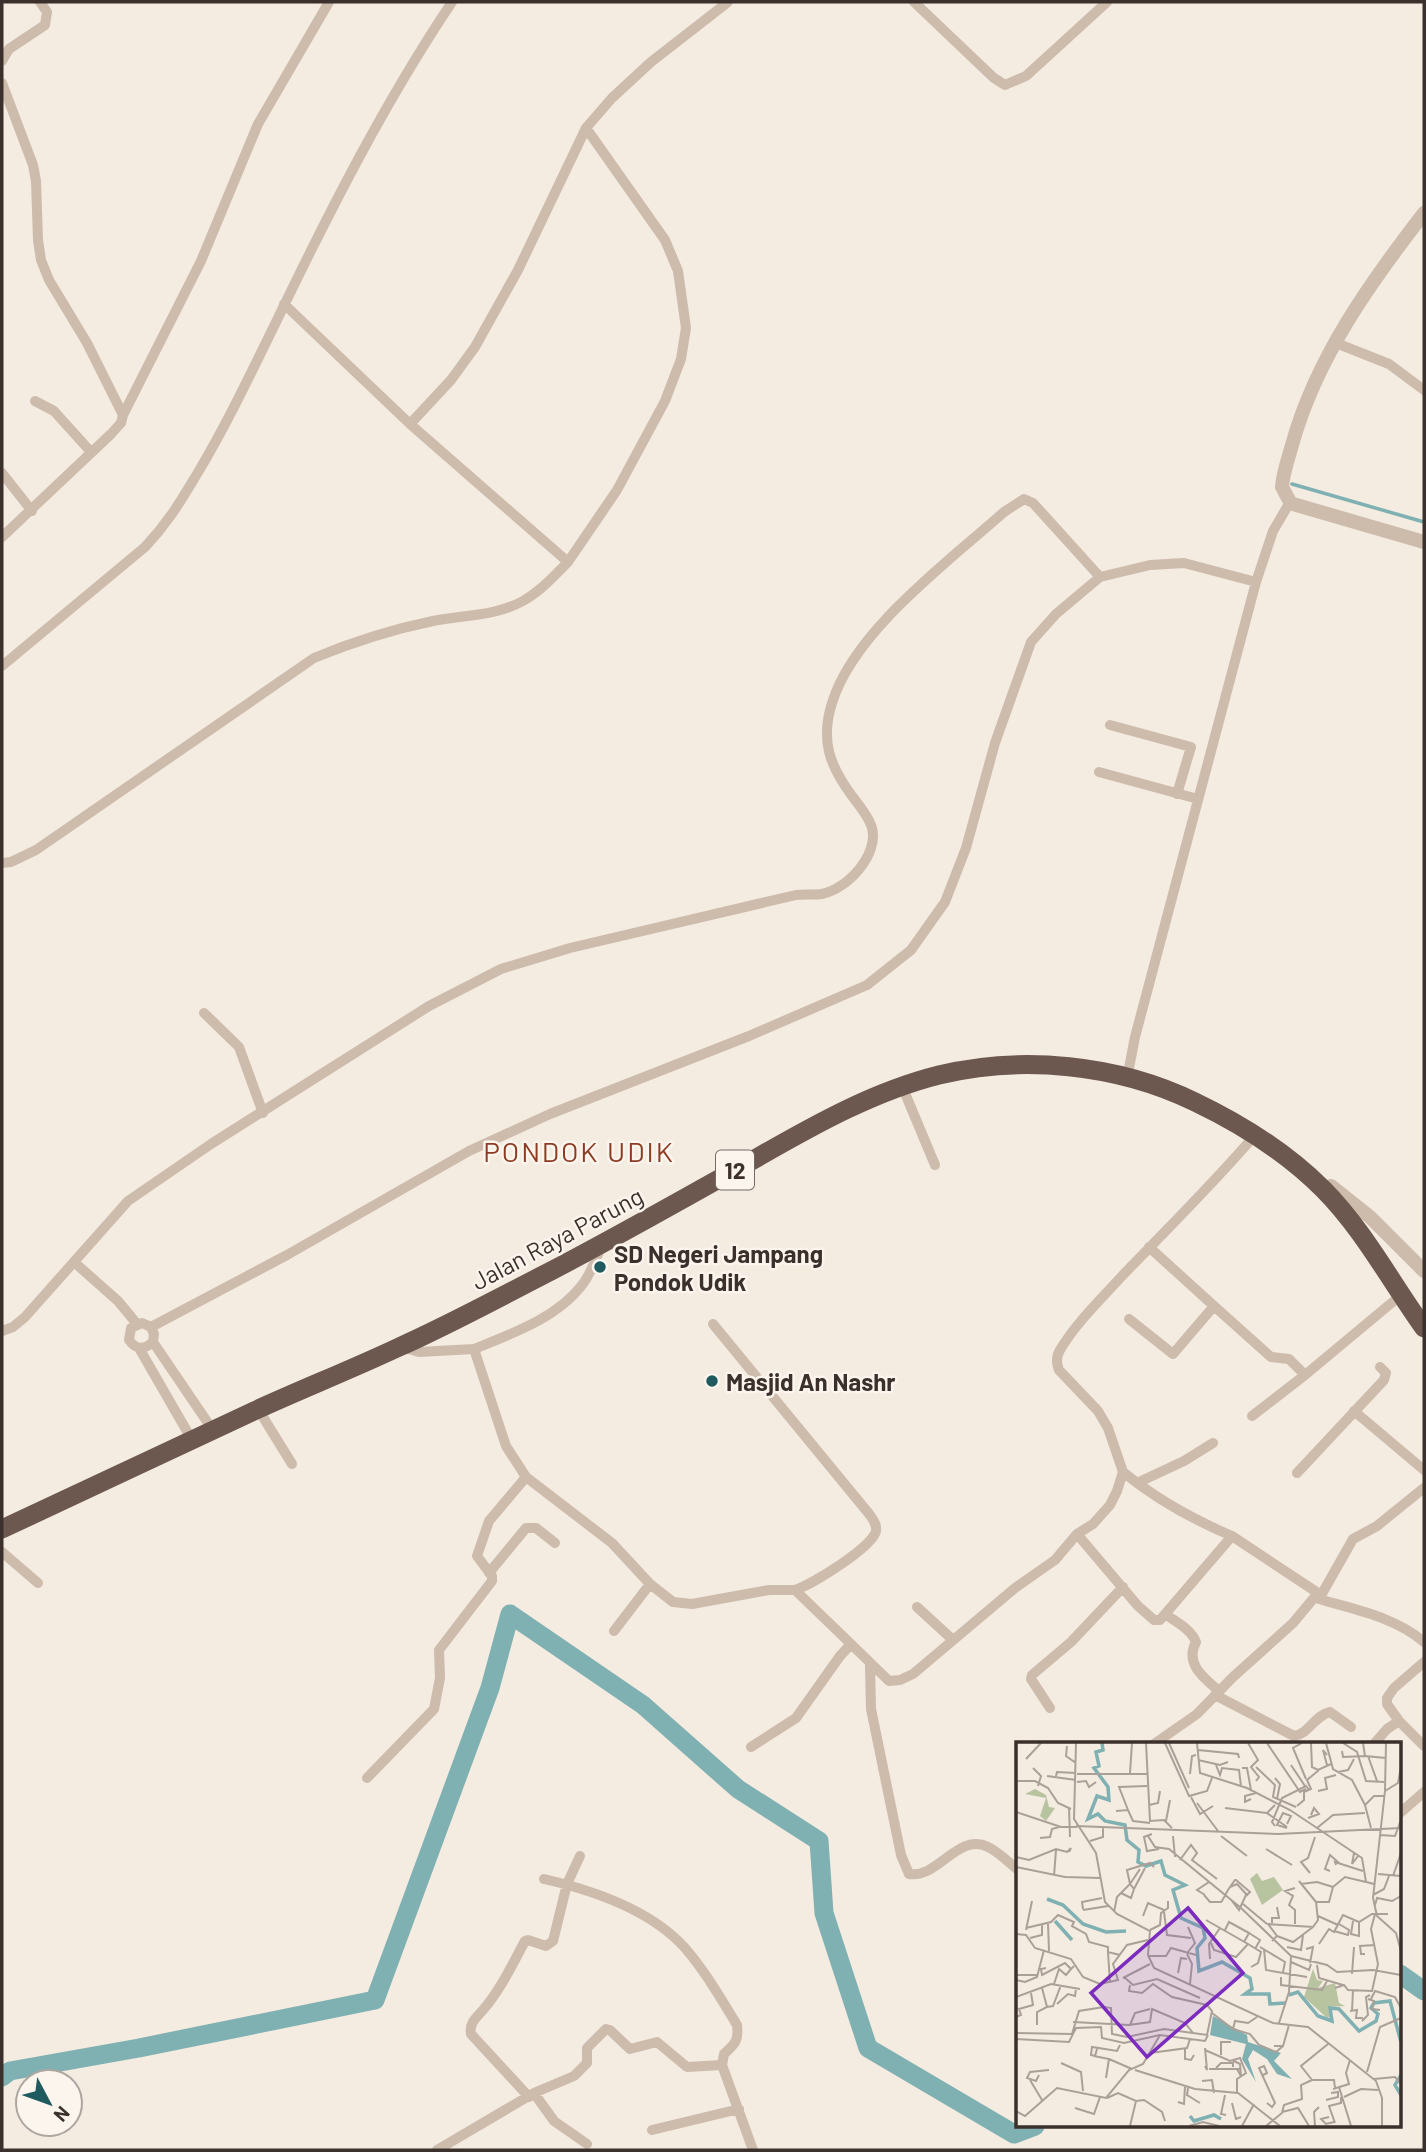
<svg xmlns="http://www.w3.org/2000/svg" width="1426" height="2152" viewBox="0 0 1426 2152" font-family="Barlow,sans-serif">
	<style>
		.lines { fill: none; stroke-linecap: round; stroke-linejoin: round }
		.stream { stroke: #7fb0b2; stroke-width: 3.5 }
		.river { stroke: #7fb0b2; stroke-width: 19 }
		.minor { stroke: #cdbbac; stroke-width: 10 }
		.tertiary { stroke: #cdbbac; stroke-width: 14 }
		.trunk { stroke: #6c584f; stroke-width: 19 }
		.poi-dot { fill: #1f5a5e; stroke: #fbf5ee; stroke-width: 2.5 }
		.labels { text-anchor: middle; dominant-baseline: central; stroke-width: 5; stroke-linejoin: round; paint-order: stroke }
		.shield { fill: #fbf5ee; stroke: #756b66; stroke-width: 2 }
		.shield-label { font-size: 23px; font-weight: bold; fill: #3b302b }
		.street-label { font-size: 24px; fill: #3b302b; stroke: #fbf5ee }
		.poi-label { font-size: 24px; font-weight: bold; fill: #3b302b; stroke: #fbf5ee; text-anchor: start }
		.quarter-label { font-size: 28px; letter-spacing: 2px; fill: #8c3b22; stroke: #fbf5ee }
		.inset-river { fill: none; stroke: #7fb0b2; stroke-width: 3.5 }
		.inset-road { fill: none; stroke: #aaa098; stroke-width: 2 }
		.view { fill: #7b2cbf; fill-opacity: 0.15; stroke: #7b2cbf; stroke-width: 3.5 }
		.inset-edge { fill: none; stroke: #3b302b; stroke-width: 3.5 }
	</style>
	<rect width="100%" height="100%" fill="#f4ebe1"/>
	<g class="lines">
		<!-- stream -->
		<path class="stream" d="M1292 484 1424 522"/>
		<!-- river -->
		<path class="river" d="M1400 1974 1424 1991
			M2 2077 10 2071 139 2048 375 2000 490 1688 510 1614 643 1705 738 1789 819 1841 824 1913 868 2048 1014 2134 1035 2126"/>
		<!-- minor -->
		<path class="minor" d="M914 2 994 78 1005 85 1026 76 1107 2
			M2 61 9 49 45 25 47 12 40 2
			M2 83 33 165 36 181 38 240 41 260 49 280 87 343 123 415 121 423 111 434 2 537
			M284 304 410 424
			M1336 343 1389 364 1424 390
			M35 401 54 411 91 452
			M123 415 201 261 258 124 329 2
			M2 473 32 511
			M568 562 617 490 665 401 681 359 686 328 678 271 665 240 586 128
			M2 666 145 547C168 523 180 502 197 474 227 424 252 371 278 318 330 210 385 102 452 2
			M1110 725 1191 747 1177 794
			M1099 772 1198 799
			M2 863 11 862 36 850 314 658C355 641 389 630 433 621 463 615 496 616 523 601 541 591 554 576 568 562L410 424 451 380 475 347 518 270 586 128 612 98 651 62 728 2
			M204 1013 239 1047 263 1113
			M1129 1068 1135 1037 1256 582 1273 531 1290 502
			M902 1086 935 1165
			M1149 1247 1214 1306
			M74 1262 118 1301 137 1324
			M1129 1319 1173 1354 1214 1306 1271 1357 1289 1359 1305 1375 1401 1295
			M713 1324 870 1515C873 1520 877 1524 876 1531 873 1547 811 1585 795 1590
			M151 1327 287 1255 469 1151 550 1114 749 1036 867 985 911 950 945 902 966 848 995 743 1031 642 1056 614 1100 577 1150 565 1184 563 1256 582
			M2 1331 13 1327 25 1317 128 1201 211 1144 429 1006 501 969 570 948 796 895C804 894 814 895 822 894 848 889 879 854 872 828 869 817 859 805 852 796 830 766 820 741 832 703 854 631 948 562 1004 512L1024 499 1033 503 1100 577
			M153 1342C144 1350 136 1350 129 1340L131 1328 142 1323 151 1327 154 1334 153 1342 208 1423
			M402 1347 419 1352 474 1349 506 1446 526 1477 612 1543 650 1584 673 1602 692 1604 769 1590H795L851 1644
			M139 1348 188 1433
			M474 1349C511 1334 557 1318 582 1285 591 1274 596 1258 602 1245
			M258 1409 292 1464
			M1354 1411 1424 1470
			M1252 1416 1305 1375
			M1123 1472C1155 1498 1194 1520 1232 1536
			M1297 1473 1384 1380 1386 1373 1380 1367
			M1137 1483 1184 1461 1213 1443
			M1077 1534 1138 1606 1154 1620H1160L1232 1536 1318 1593
			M2 1552 38 1583
			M489 1573 526 1528H536L555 1543
			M1319 1599 1353 1539 1377 1526 1424 1488
			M917 1607 953 1640
			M1165 1614C1176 1622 1191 1629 1196 1642 1184 1664 1205 1679 1219 1691
			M614 1631 650 1584
			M870 1665 871 1709 901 1855 909 1874C938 1879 958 1832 988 1847 999 1852 1009 1863 1018 1870
			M1215 1695 1294 1736C1309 1734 1315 1715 1330 1712L1351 1727
			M1050 1708 1031 1679 1032 1675 1071 1642 1123 1587
			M1399 1721 1424 1746
			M1154 1744 1197 1714 1233 1677 1293 1623 1318 1593 1319 1599C1356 1610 1395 1617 1424 1642
			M1374 1744 1387 1729 1399 1721 1387 1704V1698L1394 1688 1424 1662
			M751 1747 796 1718 840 1656 851 1644 889 1681 900 1680 913 1674 1015 1588 1055 1560 1077 1534 1093 1524 1110 1505 1117 1491 1123 1472 1108 1428 1098 1411 1059 1370C1056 1363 1056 1357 1060 1350 1076 1323 1101 1299 1122 1276 1167 1229 1213 1184 1255 1135
			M367 1778 434 1709 440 1678 439 1650 492 1581V1576L477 1556 489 1521 526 1477
			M1400 1813 1424 1792
			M544 1879C592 1890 651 1910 685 1948 705 1971 721 1999 737 2025 739 2041 735 2044 724 2054L722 2065 753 2150
			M534 2093 554 2121 587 2144
			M529 2097 471 2034C469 2023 476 2018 483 2010 501 1989 512 1965 525 1941L528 1940 546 1946 553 1941 567 1884 580 1856
			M652 2130 739 2109
			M437 2150 534 2093 574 2076 587 2063V2048L606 2029 610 2030 630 2049 657 2042 687 2067 722 2065"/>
		<!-- tertiary -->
		<path class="tertiary" d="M1424 213C1370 283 1316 358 1292 445 1288 459 1283 473 1282 487L1290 502 1293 504 1424 542
			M1331 1186 1370 1217 1424 1271"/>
		<!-- trunk -->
		<path class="trunk" d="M2 1529C86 1490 170 1450 254 1411 302 1389 350 1370 397 1348 449 1325 500 1297 551 1271 622 1234 690 1195 760 1156 816 1124 875 1091 939 1075 1022 1055 1117 1064 1195 1102 1241 1124 1286 1152 1323 1189 1363 1229 1391 1282 1424 1328"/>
	</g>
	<!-- markers -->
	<g class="poi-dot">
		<circle cx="600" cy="1267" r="7"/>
		<circle cx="712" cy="1381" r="7"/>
	</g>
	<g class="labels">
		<!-- shield labels -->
		<rect class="shield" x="716" y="1150.5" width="38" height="39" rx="5"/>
		<g class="shield-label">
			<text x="735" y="1170">12</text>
		</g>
		<!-- street labels -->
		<g class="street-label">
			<text transform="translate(557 1238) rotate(-28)">Jalan Raya Parung</text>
		</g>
		<!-- poi labels -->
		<g class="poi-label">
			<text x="614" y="1253">SD Negeri Jampang<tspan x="614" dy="28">Pondok Udik</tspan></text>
			<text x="726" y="1381">Masjid An Nashr</text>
		</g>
		<!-- quarter labels -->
		<g class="quarter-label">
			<text x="579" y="1151">PONDOK UDIK</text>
		</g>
	</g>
	<!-- overview -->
	<g transform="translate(1016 1742)">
		<rect width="385" height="385" fill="#f4ebe1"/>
		<path d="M19 47 30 53 33 65 39 66 30 79 24 74 30 56 9 52ZM241 131 246 139 258 135 267 148 246 163 234 137ZM297 227 301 238 307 239 302 246 319 241 323 261 329 264 313 265 316 274 311 276 288 255Z" fill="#b8c4a0"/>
		<path d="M197 274 231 293 232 300 265 311 258 319 276 337 261 332 251 317 237 308 232 317 240 340 226 317 230 302 194 293Z" fill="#7fb0b2"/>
		<path class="inset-river" d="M86 1 87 8 80 10 83 24 78 26 92 45 93 58 81 54 72 77 82 72 89 79 109 83 111 98 123 108 122 120 130 124 145 119 149 133 169 143 157 148 165 176 187 186 189 196 181 206 183 229 206 220 234 236 236 247 229 252H253L254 262 269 261M31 157 47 163 67 182 90 190 110 189M39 179 56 198M273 253 282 250 302 274 316 279 314 266 323 267 343 289 360 279 362 272 355 266 358 261 374 259 385 300M385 333 379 343 385 353M174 374 178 379 198 373 205 377"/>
		<path class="inset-road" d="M60 1 58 77 80 111 89 160 101 172 134 189 132 213 138 226 257 281 292 285 360 339 366 356V384M130 1 134 79 148 78 156 86M149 1 173 54 191 49 196 36M153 1 173 46M181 1 184 31 231 46 274 68 346 116 350 140 358 142M232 1 242 18 235 25 243 35 240 39M251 1 284 50 290 47M286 1 277 6 290 37M295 1 296 25 302 28 315 22M310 1 317 27 336 38 349 63M327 1 341 10 350 39 368 40M347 1 349 14 370 16M51 4 50 14 60 21M182 8 222 12 223 16M326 9 327 15 349 14M311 13 307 8 311 23M352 14 361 39M10 17 25 1M182 18 204 23 212 20M200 23 204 33 206 26 223 28 225 44M275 23 289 44M240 25 259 43 257 55 280 65M385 25 382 41 369 49 357 156 361 174 380 191 385 209M17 26 25 34 22 44M226 26H231L235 48M322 30 332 28 338 17M114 31 116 1M61 32H131M174 32 176 14 180 13M31 34 60 38M40 34 41 30 60 31M259 36 264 42 261 57M0 39H19L32 46 42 61 55 67M61 40 70 39 73 45 80 40M369 48 370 1M302 49 311 47 309 36 320 33M175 55 184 72 197 64M235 57 229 60V54L240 51M181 61 202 89M133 63 142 61 144 49M259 63 251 71 271 85M281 64 288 58V50L295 47 291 38 303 28M53 66 54 95M209 66 251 71M112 68 103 45 131 44M100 69 112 68 117 79 134 81M0 70 45 85H61M292 76 303 72 298 66 295 73M150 79 154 58M60 84 262 92 385 86M259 84 256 80 266 56 290 44 293 48M271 86 261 83 267 71 275 74 271 82M301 86 317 73 349 71M355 86 349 63 358 54H368M136 92 128 95 131 109 143 107M364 93 379 94 385 78M132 94 139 105 153 107 225 166 275 214 273 250 263 281M157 94 159 115M205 94 231 114M24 96 34 95 36 87 43 85M74 99 87 95V86M250 107 276 123M338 111 336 122 342 114M0 115 13 118 40 107 51 110 55 106 53 110M164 118 175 103 181 111 176 118 201 137M320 123 319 120 347 129M0 125 49 135 85 136M314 129 309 127 314 113 323 121M294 131 285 120 292 116 299 95M362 132 385 134M38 134 40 108M377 134 385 111M285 142 301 140 317 145 313 160H300M317 145 329 135 350 140M279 146 269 149 277 154 273 163 279 168V182M118 147 129 126M105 151 115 156 118 147 114 142 124 127M188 153 194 160H205L206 159 212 148 214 145 219 138H220L234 150 231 153 221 142 214 145M189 153 181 148 193 140M357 153 368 147 373 134M216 159 223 168 230 153M227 162 251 182M359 163 361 156 376 159 385 154M67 167 66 160 86 156M67 168 92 164M98 170 101 155 114 142 111 128 134 121 138 125M148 170 151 193 175 196M127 174 132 161 148 168M302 174 322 183M190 178 232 202M337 179 335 192 343 194V180M32 181 33 209M256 181V176H263L261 165M172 185 179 201 172 210M10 186 35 180 42 173 58 180 56 184 70 192 73 200 92 205V210M10 188 16 159M134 188 144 183 145 171 152 166V159M209 188 213 180 233 191 228 200M318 189 332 193 333 188 323 182M233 191 244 198 239 207M0 192 10 193 19 206 55 217 67 235 84 242 102 238 97 222 111 203 132 198M261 194 277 200 297 185M14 196 26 193V182M256 199 261 194 252 182 297 185 302 178 300 160 283 139M195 201 198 208 220 215 232 202 245 210 242 221 235 225M303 202 313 187 318 190 327 173 343 180 356 172H372M244 205 269 220 267 230M271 205 285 208 287 193M248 207 250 228 291 235M290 207 297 205 294 221M171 212 176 222 174 242M349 212H345L344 204 359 203M133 214H150L155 206 180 213M275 214 311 223 321 230 357 228 385 233M194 217 193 202 204 186M275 220 293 228 295 222M301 223 303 236 327 243M30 226 25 227 26 233 49 221 55 227 58 224M162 231 165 216 171 217M336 232 338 205M0 233H22M108 235 117 243 141 237 184 256M265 235V243L306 248 311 239M107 236 134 222M0 238 9 240 21 235 28 208M94 241 92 210 104 213M38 242 43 227 50 233 55 227M319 246 328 243 332 248 356 249 362 222 355 187 359 172M0 255 35 242 64 247M352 257 358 259 356 267 364 268M355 257 359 249 379 255 385 266M41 262 52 252 59 254 60 246M31 265 37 264 45 243M334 269 341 268 340 276H347M336 269 337 248M196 271 217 287 234 292 243 303 260 310 267 304M0 275 5 273 3 267 17 263 15 251M346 279 352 273 350 255 354 253M57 280 113 283 134 280 136 267 169 281 177 291M21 283V270L31 265 26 246M114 283 119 271 134 267M217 287 219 279 232 281 241 275M0 291 56 292 63 269 88 265 95 266 96 292 111 295 148 287 191 293 196 269 191 263 156 255 137 242 126 251 113 249 114 243M0 297 53 300 60 286 85 285 86 296 108 301 144 293M258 304H267L273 283M169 306V317L175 318 178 313M81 307 79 314 75 313 76 305 101 309 104 303M189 308 214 319 224 316 230 331 221 337V350M134 311 171 306 174 297M205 313V300H215M78 314 93 317 90 336M93 317 116 327M216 318 224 322 225 334 221 327M45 321 65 330 67 349M189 324 191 328 189 306M200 326 205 321H217V325M193 327H224M119 328 179 347 222 351 264 384M351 330 364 285 385 276M23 333 20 339 11 336 14 330 33 328M247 333 251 331 248 324 243 326 259 361 256 365 251 361M358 337 379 335 385 342M14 338 26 358M296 338H318L319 346M186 339 196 338 198 351M323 345 335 384M172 346 171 353 184 361M317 347 333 342 330 331 334 318M209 353 205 372 210 373M328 355 345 347 362 348M91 356 102 351 120 359 128 358 146 370 149 379M310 358 322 355V350L315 351M162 360 168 362 169 344M216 361 220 377 225 375M59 366 78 372 84 355M0 369 9 374 41 346 90 356 113 328 127 322 144 293 189 299 192 293M266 370 282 366 293 384M313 375 305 377 310 382 318 380M319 381 313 364 325 361V355M114 384 120 359M173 384 187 380 203 384M226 384 238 362M250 384 266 371 268 363 286 357 285 343 296 338 285 324 312 302M299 384 298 370 303 365"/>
		<path class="view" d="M172 166 227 231 131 315 75 251Z"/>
		<rect width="385" height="385" class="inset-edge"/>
	</g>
	<!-- border -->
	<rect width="1426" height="2152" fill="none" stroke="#3b302b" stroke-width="7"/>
	<!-- north arrow -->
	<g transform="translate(49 2103) rotate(131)"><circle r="33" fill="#fbf5ee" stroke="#aea6a0" stroke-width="2"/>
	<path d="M0-5L12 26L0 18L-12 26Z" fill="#1f5a5e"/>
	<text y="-10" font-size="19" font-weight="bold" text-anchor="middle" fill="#3b302b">N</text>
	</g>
</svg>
